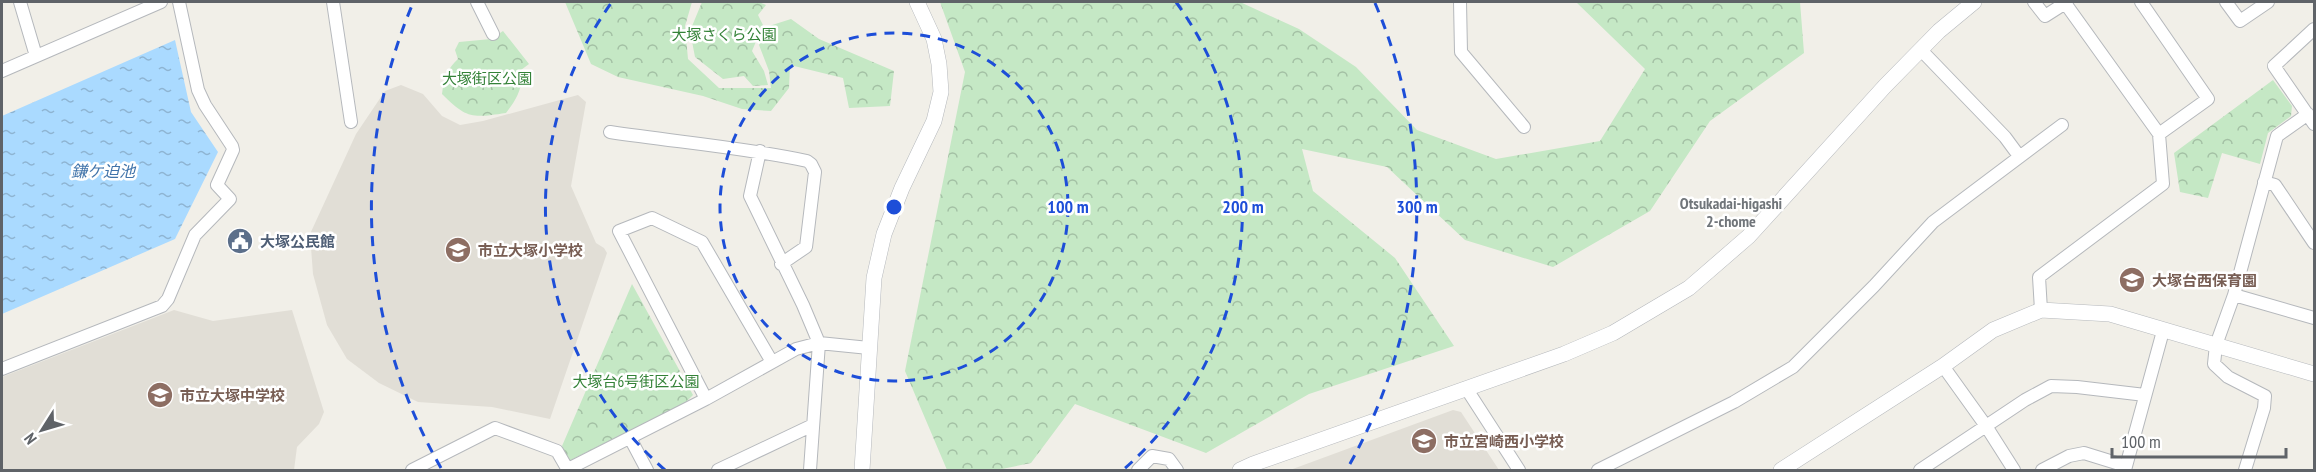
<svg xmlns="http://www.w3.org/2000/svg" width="2316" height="472" viewBox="0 0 2316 472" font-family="'PT Sans Narrow','Noto Sans JP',sans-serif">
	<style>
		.education { fill: #e1ded6 }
		.forest { fill: url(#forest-crowns) }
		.water { fill: url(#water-ripples) }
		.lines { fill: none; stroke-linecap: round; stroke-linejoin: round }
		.minor-casing { stroke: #b5b8bc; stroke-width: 14 }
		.tertiary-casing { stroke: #b5b8bc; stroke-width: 16 }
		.minor { stroke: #fff; stroke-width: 12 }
		.tertiary { stroke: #fff; stroke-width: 15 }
		.ring { fill: none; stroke: #1d4ed8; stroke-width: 3; stroke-dasharray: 10 8 }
		.labels { text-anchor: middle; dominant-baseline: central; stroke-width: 5; stroke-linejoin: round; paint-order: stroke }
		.park-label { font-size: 15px; fill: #348238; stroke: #fff }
		.service-label { font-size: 15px; font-weight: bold; fill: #4e5e75; stroke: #fff; text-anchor: start }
		.education-label { font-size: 15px; font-weight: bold; fill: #785e54; stroke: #fff; text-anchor: start }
		.water-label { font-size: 16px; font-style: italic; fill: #4174aa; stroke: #fff }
		.neighbourhood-label { font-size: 16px; font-weight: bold; fill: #70757a; stroke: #fff }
		.centre { fill: #1d4ed8; stroke: #fff; stroke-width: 3 }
		.ring-label { font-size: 18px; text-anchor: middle; font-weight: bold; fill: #1d4ed8; stroke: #fff; stroke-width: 5; stroke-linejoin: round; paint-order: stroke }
	</style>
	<defs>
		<pattern id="forest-crowns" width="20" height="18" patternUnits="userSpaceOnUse" patternTransform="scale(1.5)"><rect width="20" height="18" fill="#c5e8c5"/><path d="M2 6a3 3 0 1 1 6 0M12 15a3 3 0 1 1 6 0" fill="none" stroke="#a3c0a4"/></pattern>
		<pattern id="water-ripples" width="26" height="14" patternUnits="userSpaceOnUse" patternTransform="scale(1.5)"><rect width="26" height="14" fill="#aadaff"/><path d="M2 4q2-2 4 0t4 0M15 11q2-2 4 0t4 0" fill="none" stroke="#8eb4d2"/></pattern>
	</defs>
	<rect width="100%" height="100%" fill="#f1efe8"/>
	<!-- education -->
	<path class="education" d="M401 85 423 94 442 116 460 125 483 121 578 95 586 102 571 186 596 243 604 248 607 253 550 419 492 407 418 402 379 383 347 359 327 325 313 274 310 234 356 134 385 91Z
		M174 310 213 321 292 310 324 412 319 424 297 447 294 470H2V377Z
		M1453 410 1461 412 1499 470H1290Z"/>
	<!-- forest -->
	<path class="forest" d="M565 2H692L685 26 688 59 719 88H771L769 71 759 45 769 26 791 19 819 39 894 71 890 106 849 108 843 78 790 65 789 88 771 111 742 109 703 96 618 77 591 64Z
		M702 2H759L766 5 758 15 763 25 752 51 764 71 768 85 753 86 744 76 723 79 695 57 690 31Z
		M940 2H1240L1299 29 1356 67 1417 130 1496 159 1600 141 1645 69 1576 2H1800L1804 53 1710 121 1650 211 1553 267 1465 240 1387 167 1302 149 1313 191 1395 258 1454 346 1309 394 1206 453 1075 404 1031 463 997 470H947L905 371 965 72Z
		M503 31 529 64 521 70C524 87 516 100 506 113 472 118 467 119 442 94 444 79 447 69 458 59L455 50 459 42 491 39Z
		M2273 80 2292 106 2291 116 2268 133 2260 164 2222 153 2208 198 2180 192 2174 153Z
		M632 284 693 395 685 403 569 461 562 446Z"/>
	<!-- water -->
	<path class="water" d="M175 40 191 112 218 152 175 239 2 314V116Z"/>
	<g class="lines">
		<!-- minor casing -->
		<g class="minor-casing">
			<path id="minor" d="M20 2 36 56
				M333 2 351 122
				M477 2 493 34
				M1460 2 1461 52 1524 127
				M2034 2 2045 16 2067 2
				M2141 2 2208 99 2159 134
				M2226 2 2240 21 2268 2
				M2314 29 2274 66 2314 124
				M1921 50 2005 137 2019 156
				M2 71 161 2
				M610 132C676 142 742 147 807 161L811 164 815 172 806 247 781 264
				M760 151 750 196 803 305 819 343 810 470
				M2264 182 2275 185 2314 243
				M2234 295 2314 318
				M2041 310 2039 277 2163 184 2159 134 2065 3
				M1943 366 1986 426 2014 470
				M2 369 162 306 168 299 195 235 230 199 217 185 233 150 232 146 205 105 198 90 179 2
				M1466 388 1519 470
				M706 399 619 231 652 218 702 242 772 362
				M630 438 647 470
				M412 470 495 428 557 451 568 470
				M566 470 706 399 796 349 819 343 869 348
				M718 470 813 425
				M1138 470 1152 456 1169 459 1177 470
				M1598 470 1734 402 1793 367 1874 286 1933 222 2062 125
				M1920 470 2025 400 2051 386 2077 387 2145 395
				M2042 470 2069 456 2084 453 2126 466
				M2125 470 2163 331
				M2245 470 2264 408 2265 396 2228 377 2214 364 2216 345 2234 295 2277 136 2308 114"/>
		</g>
		<!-- tertiary casing -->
		<g class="tertiary-casing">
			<path id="tertiary" d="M862 470 874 278 884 234 902 188 934 121 941 92 939 64 934 39 917 2
				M1240 470 1253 464 1564 354 1613 333 1689 288 1749 236 1885 86 1939 31 1974 2
				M1781 470 1943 366 1993 330 2041 310 2110 314 2314 374"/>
		</g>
		<!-- minor -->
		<use href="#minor" class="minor"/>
		<!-- tertiary -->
		<use href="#tertiary" class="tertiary"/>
	</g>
	<!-- distance rings -->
	<g class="ring">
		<circle cx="894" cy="207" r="174"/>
		<path d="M665 470A349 349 0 0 1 612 2M1176 2A349 349 0 0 1 1123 470"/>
		<path d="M441 468A523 523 0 0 1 413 3M1375 3A523 523 0 0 1 1347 469"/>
	</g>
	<!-- icons -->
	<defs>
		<g id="civic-disc" transform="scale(1.35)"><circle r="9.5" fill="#5c6f8a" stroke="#fff"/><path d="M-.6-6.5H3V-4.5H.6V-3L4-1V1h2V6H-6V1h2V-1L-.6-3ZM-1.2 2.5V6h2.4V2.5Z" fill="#fff"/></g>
		<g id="school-disc" transform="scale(1.35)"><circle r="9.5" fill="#8d6e63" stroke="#fff"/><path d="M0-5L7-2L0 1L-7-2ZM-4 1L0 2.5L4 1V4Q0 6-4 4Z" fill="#fff"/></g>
	</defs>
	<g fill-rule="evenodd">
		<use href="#civic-disc" x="240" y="241"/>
		<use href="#school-disc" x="458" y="250"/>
		<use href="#school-disc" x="2132" y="280"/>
		<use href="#school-disc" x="160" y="395"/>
		<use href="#school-disc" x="1424" y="441"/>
	</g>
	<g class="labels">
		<!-- park labels -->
		<g class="park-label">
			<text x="724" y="34">大塚さくら公園</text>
			<text x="487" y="78">大塚街区公園</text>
			<text x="636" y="381">大塚台6号街区公園</text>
		</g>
		<!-- service labels -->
		<g class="service-label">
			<text x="260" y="241">大塚公民館</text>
		</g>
		<!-- education labels -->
		<g class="education-label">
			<text x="478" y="250">市立大塚小学校</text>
			<text x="2152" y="280">大塚台西保育園</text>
			<text x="180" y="395">市立大塚中学校</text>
			<text x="1444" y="441">市立宮崎西小学校</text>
		</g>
		<!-- water labels -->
		<g class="water-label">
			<text x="103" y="171">鎌ケ迫池</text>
		</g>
		<!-- neighbourhood labels -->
		<g class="neighbourhood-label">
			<text x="1731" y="203">Otsukadai-higashi<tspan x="1731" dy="18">2-chome</tspan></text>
		</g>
	</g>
	<circle cx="894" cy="207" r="9" class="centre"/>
	<g class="ring-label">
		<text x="1068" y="213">100 m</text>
		<text x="1243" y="213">200 m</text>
		<text x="1417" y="213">300 m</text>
	</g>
	<!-- border -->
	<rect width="2316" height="472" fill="none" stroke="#5f6368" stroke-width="6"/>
	<!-- north arrow -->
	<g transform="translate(42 430) rotate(233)" stroke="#ffffff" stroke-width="4.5" paint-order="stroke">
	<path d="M0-4.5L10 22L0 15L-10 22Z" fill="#5f6368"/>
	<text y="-9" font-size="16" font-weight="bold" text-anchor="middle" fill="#5f6368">N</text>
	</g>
	<!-- scale -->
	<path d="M2112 448v9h174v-9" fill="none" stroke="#5f6368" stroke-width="3"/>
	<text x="2121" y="448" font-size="18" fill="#5f6368" stroke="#ffffff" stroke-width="4.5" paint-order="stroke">100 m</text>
</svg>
